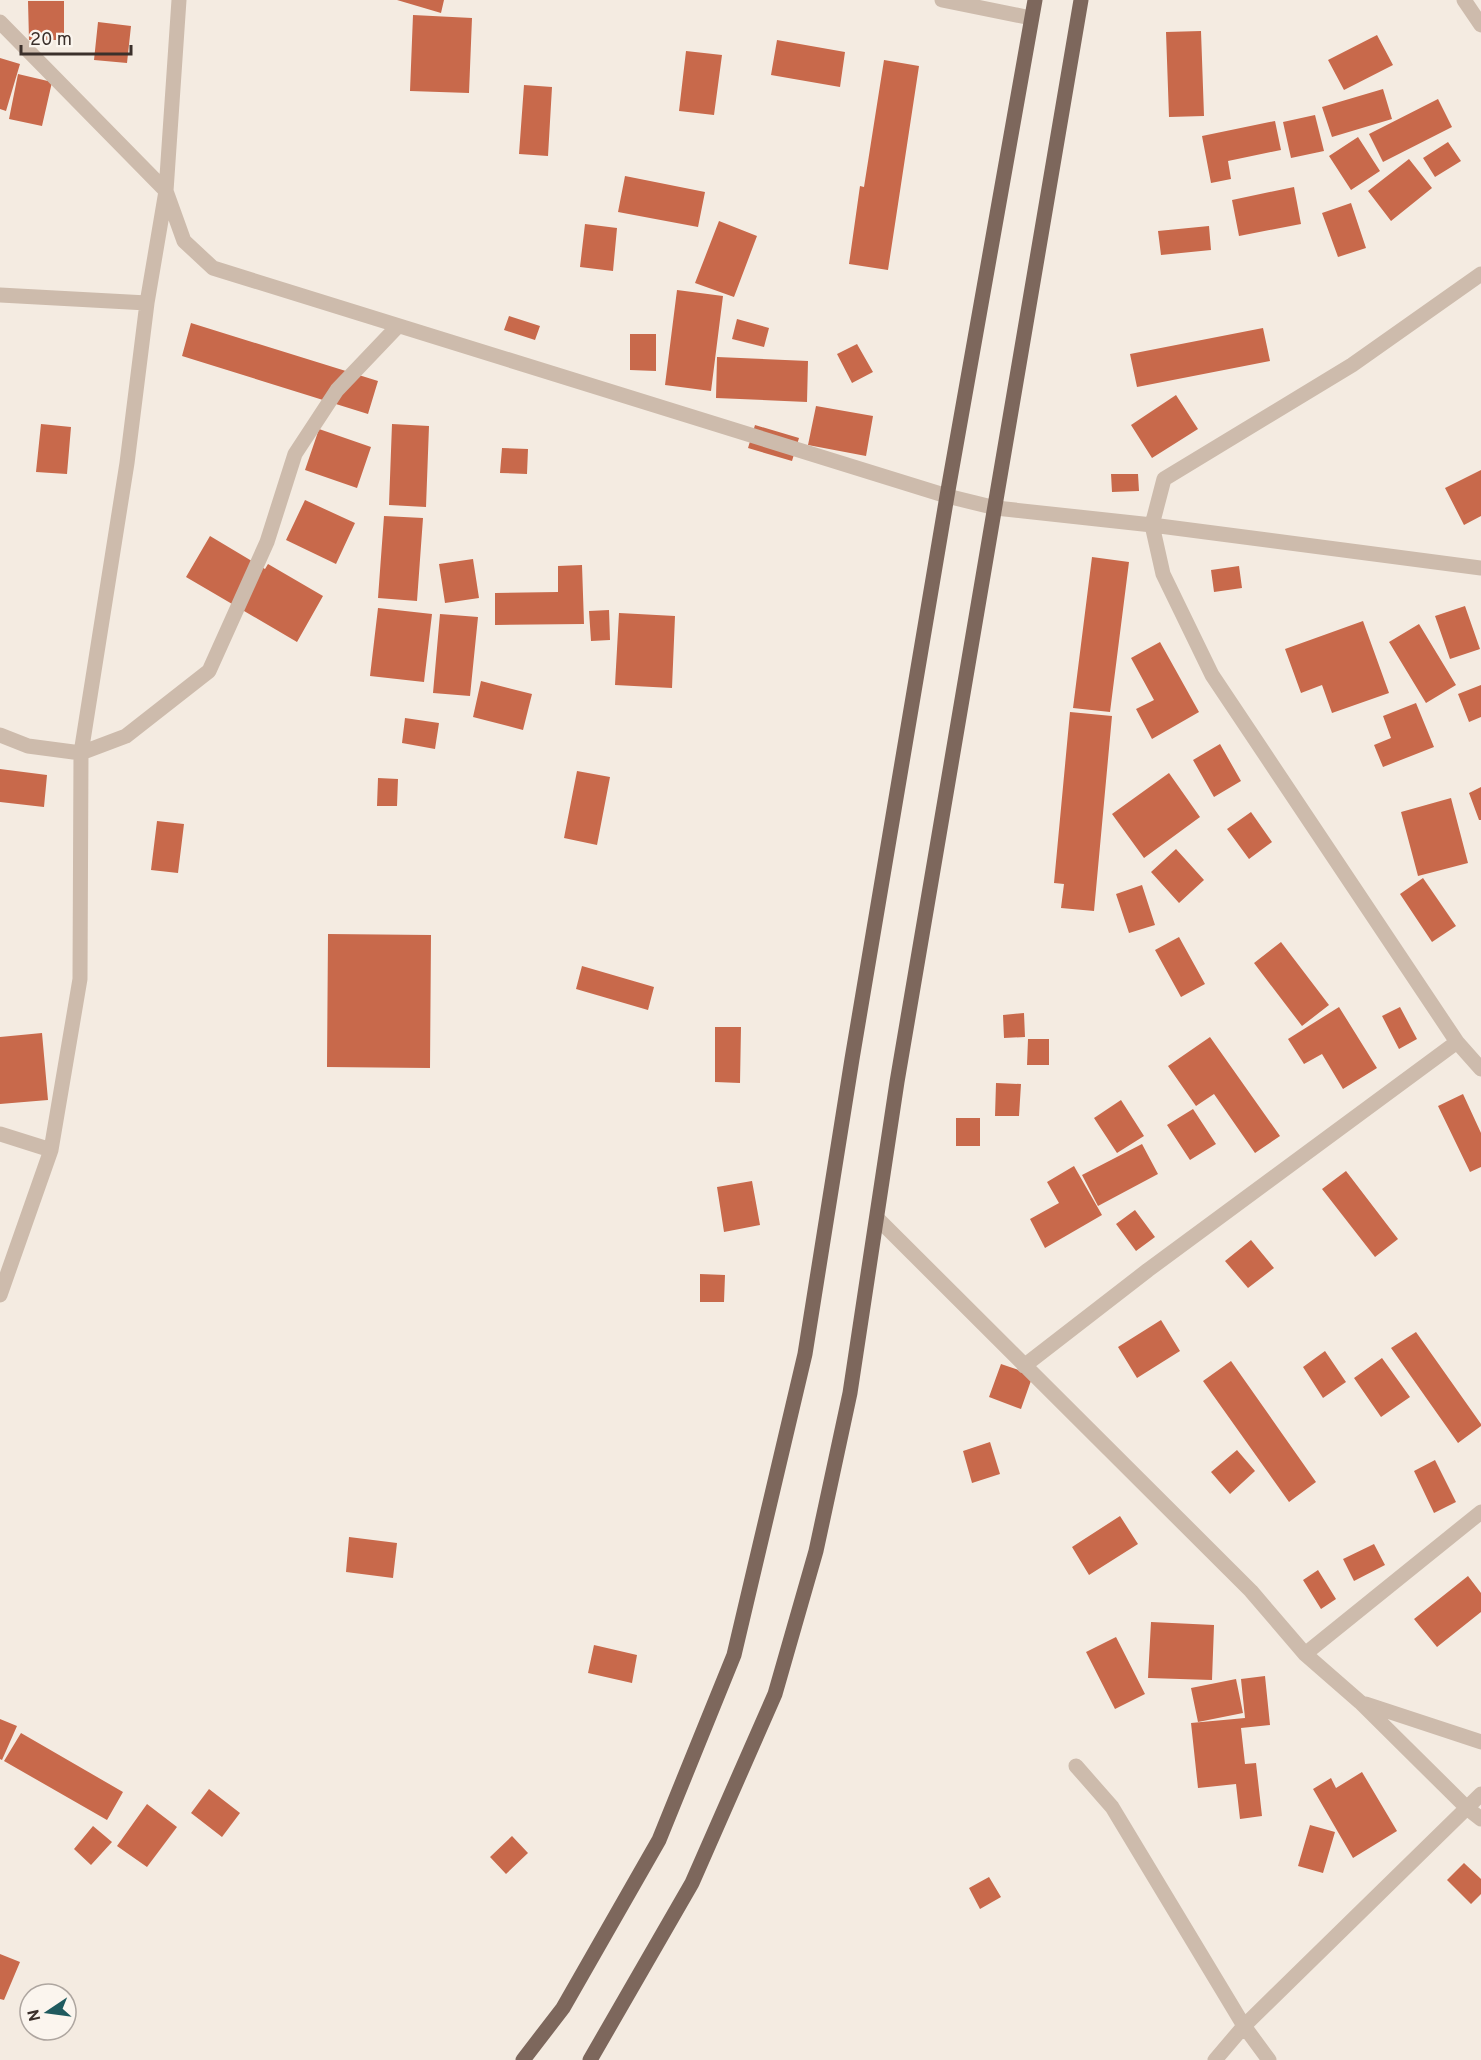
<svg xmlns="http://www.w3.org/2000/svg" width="1481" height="2060" viewBox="0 0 1481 2060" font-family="Overpass,sans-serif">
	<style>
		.building { fill: #c8694b }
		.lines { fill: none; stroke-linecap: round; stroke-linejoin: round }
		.minor { stroke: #cdbbac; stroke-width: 15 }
		.major { stroke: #7d675c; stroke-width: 15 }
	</style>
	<rect width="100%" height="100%" fill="#f4ebe1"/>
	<!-- building -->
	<path class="building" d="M397 0H444L441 13Z
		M28 1H64V40H29Z
		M413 15 472 18 469 93 410 91Z
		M98 22 131 26 127 63 94 60Z
		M1201 31 1204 116 1169 117 1166 32Z
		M1377 35 1393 65 1344 90 1328 60Z
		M777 40 845 52 840 87 771 75Z
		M686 51 722 55 714 115 679 111Z
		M0 58 20 64 6 111 0 109Z
		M884 60 919 66 888 270 849 264 860 186 864 187Z
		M18 74 52 82 42 126 9 119Z
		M524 85 552 87 548 156 519 154Z
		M1383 89 1392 119 1332 137 1322 107Z
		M1438 99 1452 127 1383 162 1369 134Z
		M1315 115 1324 151 1291 158 1283 122Z
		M1275 121 1281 150 1228 161 1231 179 1211 183 1202 136Z
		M1358 137 1380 171 1351 190 1329 156Z
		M1448 142 1461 161 1435 177 1423 158Z
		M1409 159 1432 188 1391 221 1368 191Z
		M625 176 705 192 698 227 618 212Z
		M1294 187 1301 224 1239 236 1232 200Z
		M1351 203 1366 248 1338 257 1322 213Z
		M719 221 757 236 734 297 695 283Z
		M585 224 617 228 613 271 580 267Z
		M1209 226 1211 250 1161 255 1158 231Z
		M677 290 723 296 711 391 665 385Z
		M509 316 540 326 535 340 504 330Z
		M737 319 769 328 764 347 732 339Z
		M191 323 378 381 368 414 182 356Z
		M1263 328 1270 361 1137 387 1130 354Z
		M630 334H656V371L630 370Z
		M857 344 873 372 852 383 837 354Z
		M717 357 808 361 807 402 716 398Z
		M1176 395 1198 429 1152 458 1131 425Z
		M816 406 873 416 866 456 808 445Z
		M41 424 71 427 67 474 36 472Z
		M392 424 429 426 426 507 389 505Z
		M755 425 799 438 792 461 748 448Z
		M319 429 371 447 357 488 305 470Z
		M502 448 528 449 527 474 500 473Z
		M1481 470V516L1464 525 1445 488Z
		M1111 474H1138L1139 491 1112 492Z
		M305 500 355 523 336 564 286 540Z
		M384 516 423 518 417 601 378 598Z
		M210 536 265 569 268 564 323 596 297 642 186 577Z
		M1092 557 1129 562 1110 712 1073 708Z
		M473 559 479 598 445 603 439 564Z
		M582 565 584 624 495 625V593L558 592V566Z
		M1239 566 1242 588 1214 592 1211 570Z
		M1465 606 1480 649 1450 659 1435 616Z
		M378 608 432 614 424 682 370 676Z
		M609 610 610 640 591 641 589 611Z
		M619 613 675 616 672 688 615 685Z
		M440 614 478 617 470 696 433 693Z
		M1363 621 1389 693 1332 713 1322 685 1301 693 1285 649Z
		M1419 624 1456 685 1426 703 1389 642Z
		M1160 642 1199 712 1152 739 1136 709 1154 700 1131 658Z
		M481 681 532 694 523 730 473 717Z
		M1481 685V717L1469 722 1458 694Z
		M1416 703 1434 747 1383 767 1374 745 1391 738 1383 716Z
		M1070 712 1112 716 1094 911 1061 908 1064 884 1054 883Z
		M405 718 439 723 435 749 402 743Z
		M1220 744 1241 781 1214 797 1193 760Z
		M0 769 47 775 44 807 0 802Z
		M577 771 610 777 597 845 564 838Z
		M1169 773 1200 817 1144 858 1112 814Z
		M378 778 398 779 397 806H377Z
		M1481 787V820H1479L1469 793Z
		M1451 798 1468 863 1418 876 1401 812Z
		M1251 812 1272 842 1249 859 1227 829Z
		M157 821 184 824 178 873 151 870Z
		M1176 849 1204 880 1179 903 1151 872Z
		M1423 878 1456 926 1432 942 1400 894Z
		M1142 885 1155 925 1129 933 1116 894Z
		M328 934 431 935 430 1068 327 1067Z
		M1179 937 1205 984 1181 997 1155 950Z
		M1281 942 1329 1005 1302 1026 1254 963Z
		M582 966 654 987 648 1010 576 989Z
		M1339 1007 1377 1068 1343 1089 1322 1054 1304 1064 1288 1039Z
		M1400 1007 1417 1039 1399 1049 1382 1016Z
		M1024 1013 1025 1037 1004 1038 1003 1015Z
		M715 1027H741L740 1083 715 1082Z
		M42 1033 48 1100 0 1104V1037Z
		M1210 1037 1280 1136 1255 1153 1214 1094 1196 1106 1168 1066Z
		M1028 1039H1049V1065H1027Z
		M996 1083 1021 1084 1019 1116H995Z
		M1463 1094 1481 1133V1167L1470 1172 1438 1106Z
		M1121 1100 1144 1136 1117 1153 1094 1118Z
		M1193 1109 1216 1144 1190 1160 1167 1125Z
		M956 1118H980V1146H956Z
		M1142 1144 1158 1174 1098 1206 1082 1175Z
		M1074 1166 1102 1215 1045 1248 1030 1219 1059 1203 1047 1182Z
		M1346 1171 1398 1239 1375 1257 1322 1189Z
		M752 1181 760 1225 724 1232 717 1187Z
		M1135 1210 1155 1237 1136 1251 1116 1224Z
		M1251 1240 1274 1268 1248 1288 1225 1261Z
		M700 1274 725 1275 724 1302H700Z
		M1161 1320 1180 1351 1137 1378 1118 1347Z
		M1416 1332 1481 1424V1426L1458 1443 1391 1348Z
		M1325 1351 1346 1382 1323 1398 1303 1367Z
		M1382 1358 1410 1397 1381 1417 1354 1378Z
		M1231 1361 1316 1482 1289 1502 1203 1381Z
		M1001 1364 1033 1375 1021 1409 989 1397Z
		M990 1442 1000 1474 972 1483 963 1451Z
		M1237 1450 1255 1471 1230 1494 1211 1472Z
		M1435 1460 1456 1502 1434 1513 1414 1471Z
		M1120 1516 1138 1544 1089 1575 1072 1547Z
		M349 1537 397 1543 393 1578 346 1572Z
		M1374 1544 1385 1565 1354 1581 1343 1559Z
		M1318 1570 1336 1599 1321 1609 1303 1580Z
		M1468 1576 1481 1593V1612L1437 1647 1414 1619Z
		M1151 1622 1214 1625 1212 1680 1148 1678Z
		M1116 1637 1145 1694 1115 1709 1086 1652Z
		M594 1645 637 1655 632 1683 588 1673Z
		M1265 1676 1270 1725 1241 1728 1245 1764 1256 1763 1262 1816 1240 1819 1236 1784 1198 1788 1191 1723 1245 1718 1241 1679Z
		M1236 1679 1243 1713 1198 1722 1191 1688Z
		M0 1719 17 1726 2 1760 0 1759Z
		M21 1733 123 1792 107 1820 4 1761Z
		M1362 1772 1397 1831 1353 1858 1313 1789 1331 1778 1336 1788Z
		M209 1789 240 1813 222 1837 191 1813Z
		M147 1804 177 1827 147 1867 117 1846Z
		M1310 1825 1335 1832 1323 1873 1298 1866Z
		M93 1826 112 1842 91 1865 74 1849Z
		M512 1836 528 1853 506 1874 490 1857Z
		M1464 1863 1481 1879V1894L1471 1904 1447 1880Z
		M989 1877 1001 1897 980 1909 969 1888Z
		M0 1954 20 1962 4 2000 0 1999Z"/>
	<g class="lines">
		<!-- minor -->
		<path class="minor" d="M942 0 1031 18
			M1464 0 1481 25
			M0 22 166 191 184 241 213 268 947 496 996 508 1152 525 1481 568
			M1481 274 1352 365 1164 479 1152 525 1163 574 1212 675 1457 1042 1481 1069
			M0 295 147 303
			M0 735 28 746 81 753 126 736 209 671 267 542 295 454 337 390 398 326
			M0 1134 51 1150
			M877 1218 1251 1591 1305 1654 1360 1702 1467 1808 1481 1819
			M0 1295 51 1150 80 979 81 753 127 463 147 303 166 191 179 0
			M1024 1366 1148 1270 1457 1042
			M1305 1654 1481 1512
			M1366 1704 1481 1742
			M1076 1766 1112 1807 1244 2026 1269 2060
			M1215 2060 1244 2026 1481 1794"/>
		<!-- major -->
		<path class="major" d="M523 2060 563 2008 659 1840 734 1655 805 1354 852 1059 947 496 1035 0
			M590 2060 692 1883 775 1694 816 1551 850 1393 897 1082 1081 0"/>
	</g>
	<!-- north arrow -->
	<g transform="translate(48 2012) rotate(257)"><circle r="28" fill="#fbf5ee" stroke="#aea6a0" stroke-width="1.5"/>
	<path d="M0-4.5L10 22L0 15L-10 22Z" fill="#1f5a5e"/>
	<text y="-9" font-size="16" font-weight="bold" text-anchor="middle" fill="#3b302b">N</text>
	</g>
	<!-- scale -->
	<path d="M21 45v9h110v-9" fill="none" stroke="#3b302b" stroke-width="3"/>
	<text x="30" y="45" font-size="18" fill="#3b302b" stroke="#fbf5ee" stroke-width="4.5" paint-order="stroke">20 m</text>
</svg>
